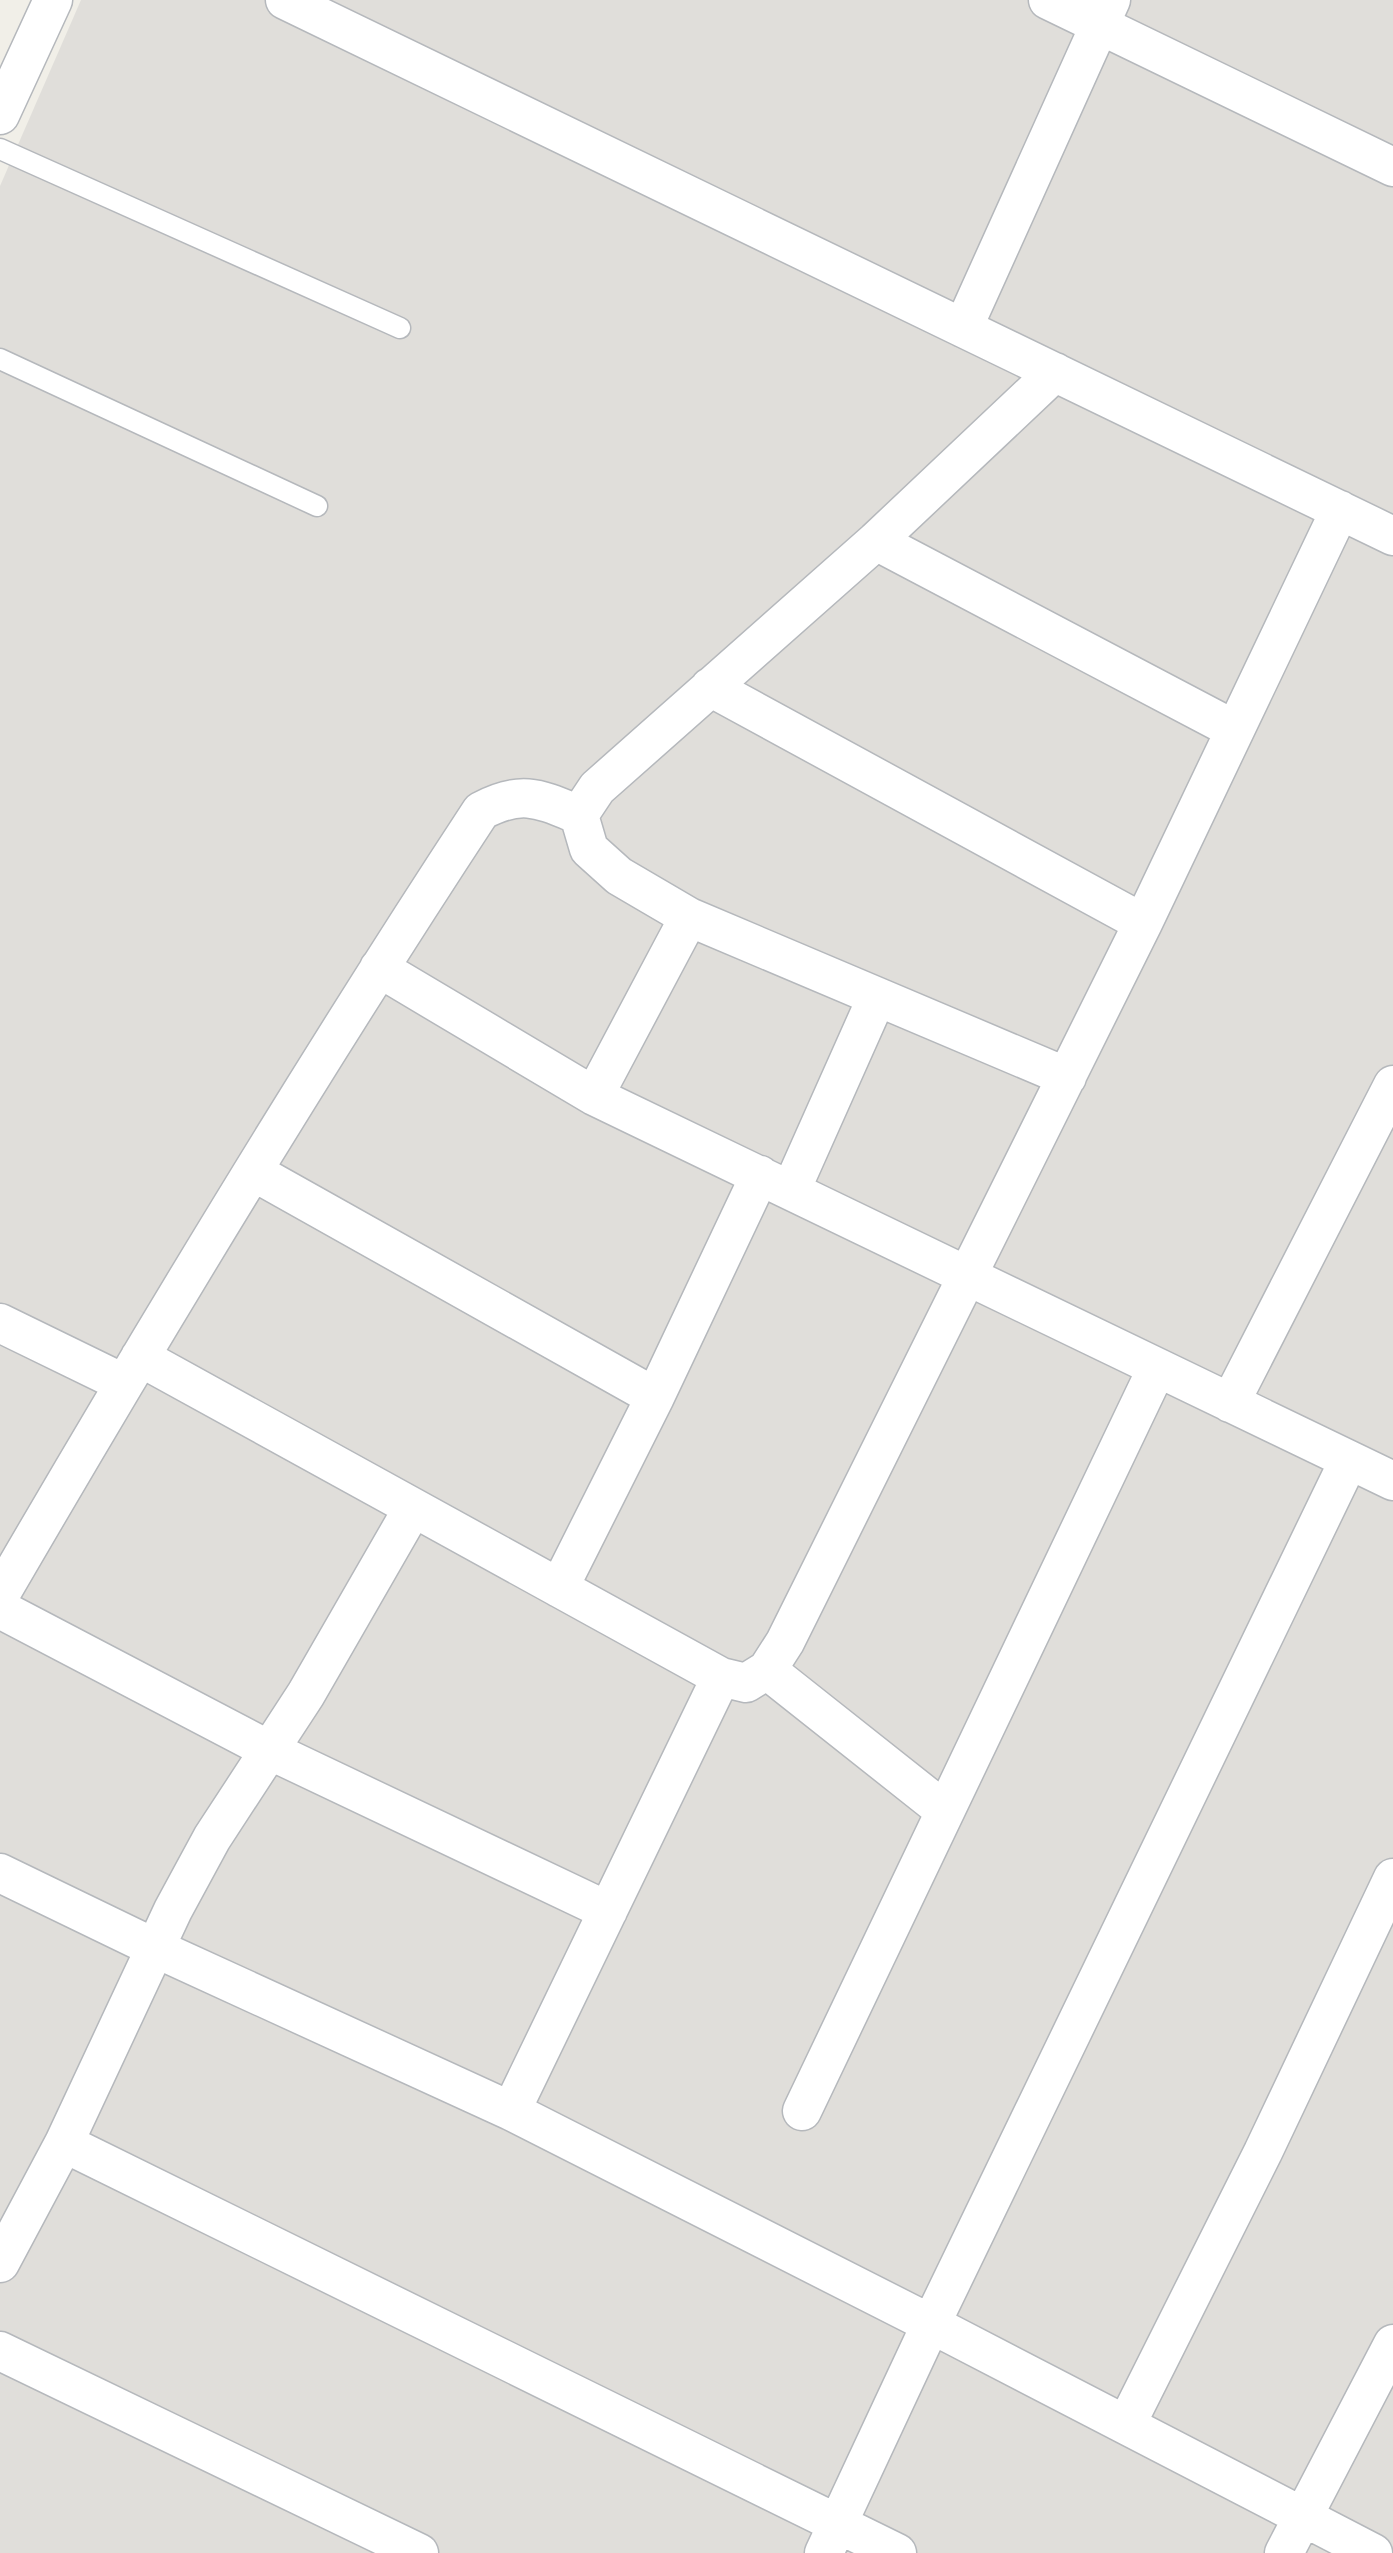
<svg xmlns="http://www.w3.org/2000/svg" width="1393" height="2553" viewBox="0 0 1393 2553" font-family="'Space Grotesk',sans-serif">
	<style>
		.industrial { fill: #e0deda }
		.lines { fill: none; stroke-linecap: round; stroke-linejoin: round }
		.service-casing { stroke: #b5b8bc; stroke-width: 23 }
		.minor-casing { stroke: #b5b8bc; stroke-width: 41 }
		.service { stroke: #fff; stroke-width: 20 }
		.minor { stroke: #fff; stroke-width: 38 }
	</style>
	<rect width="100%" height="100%" fill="#f1efe8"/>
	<!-- industrial -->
	<path class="industrial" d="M81 0H1393V2553H0V186Z"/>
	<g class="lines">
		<!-- service casing -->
		<g class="service-casing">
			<path id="service" d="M0 149 400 328
				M0 359 317 506"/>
		</g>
		<!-- minor casing -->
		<g class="minor-casing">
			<path id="minor" d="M285 0 1393 536
				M1048 0 1393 167
				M0 115 53 0
				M963 328 1111 0
				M1055 372 876 541 597 788 579 815 589 849 619 876 689 917 1067 1077
				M876 541 1235 730
				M710 687 1143 923
				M379 968 594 1096 1393 1481
				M594 1096 689 917
				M254 1172 655 1397
				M791 1190 877 997
				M0 1323 123 1383
				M140 1357 721 1677 746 1683 767 1670 785 1642 1143 923 1340 510
				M1230 1403 1393 1085
				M559 1588 655 1397 760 1175
				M0 1595C154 1330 313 1067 481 811 522 789 540 799 579 815
				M0 1609 271 1751 608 1911
				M767 1670 945 1811
				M0 1873 155 1948 511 2111 931 2324 1373 2553
				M511 2111 721 1677
				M802 2111 1157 1368
				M64 2143 897 2553
				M0 2263 64 2143 173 1910 212 1838 306 1694 413 1508
				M0 2351 419 2553
				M1126 2425 1263 2152 1393 1878
				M824 2553 931 2324 1349 1460
				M1284 2553 1393 2344"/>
		</g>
		<!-- service -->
		<use href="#service" class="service"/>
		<!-- minor -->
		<use href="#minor" class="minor"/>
	</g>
</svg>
